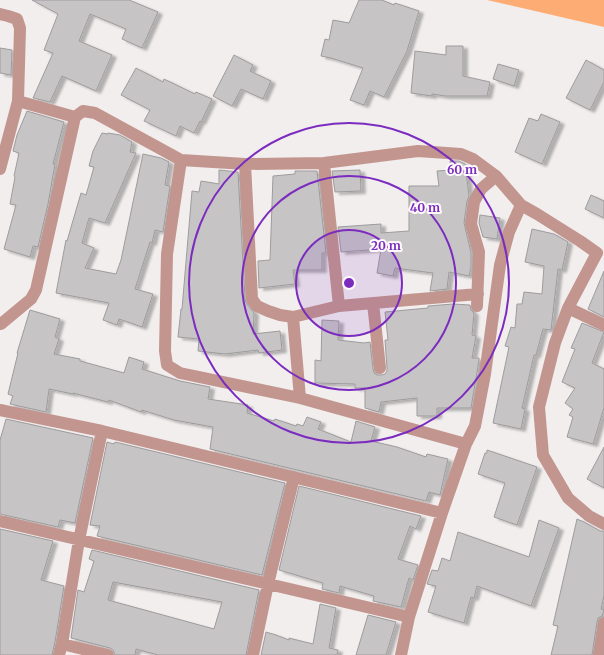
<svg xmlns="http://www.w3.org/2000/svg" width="604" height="655" viewBox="0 0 604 655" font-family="Merriweather,serif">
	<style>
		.green { fill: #fdad73 }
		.building { fill: #c7c4c6; stroke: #9e9b9d; fill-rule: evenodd; filter: url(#shadow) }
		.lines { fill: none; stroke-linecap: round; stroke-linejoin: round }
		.street { stroke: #c2968e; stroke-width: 12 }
		.ring { fill: none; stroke: #7b2cbf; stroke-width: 2 }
		.centre { fill: #7b2cbf; stroke: #fffbfc; stroke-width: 2 }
		.ring-label { font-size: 12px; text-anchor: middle; font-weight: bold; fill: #7b2cbf; stroke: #fffbfc; stroke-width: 4; stroke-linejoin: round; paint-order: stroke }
	</style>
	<defs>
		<filter id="shadow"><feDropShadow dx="4.5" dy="2.5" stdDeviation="1" flood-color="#0004"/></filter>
	</defs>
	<rect width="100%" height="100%" fill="#f2eeee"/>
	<!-- green -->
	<path class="green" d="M487 0H604V27Z"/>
	<!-- building -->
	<path class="building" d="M32 0H129L158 12 142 48 122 39 126 29 90 14 79 41 112 55 96 91 62 76 50 102 33 98 53 53 44 50 58 14Z
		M359 0H382L394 5 395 3 419 11 407 51 384 97 370 91 364 105 350 100 363 68 331 58 321 56 325 39 329 40 333 20 349 23Z
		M446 46H463V76L490 82 487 96H445L432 94V96L411 93 415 51 446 55Z
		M0 48 12 50 11 75 0 73Z
		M234 55 253 65 250 71 271 81 263 99 241 89 232 106 213 96Z
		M586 60 604 70V82L590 110 566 98Z
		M498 64 519 70 514 86 493 79Z
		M136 68 163 82 164 79 195 94 196 92 212 99 201 122 200 121 194 133 180 126 176 136 144 121 150 110 121 95Z
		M27 111 64 122 53 164H55L48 204 38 247 33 246 30 257 4 249 16 205 10 204 15 177 14 176 19 153 13 151 17 135Z
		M541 114 560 122 542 164 515 152 529 118 538 121Z
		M102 133 108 134V133L120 135 132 142 130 152 136 153 105 223 89 218 82 243 94 248 85 268 116 274 121 260 143 154 161 158 169 162 165 185 170 186 163 232 155 230 152 243 150 242 135 289 153 294 142 327 119 319 117 325 103 320 109 303 56 293 66 240 67 241 81 193 86 195 94 167 89 166 93 151Z
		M450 161H459L465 164 469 196 467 201 464 223 471 253V267L469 276 449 272 447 289 430 291 433 273 395 268 393 276 377 273 381 249 341 252 338 227 381 224V233L409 231V186H439L437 171 451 170Z
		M219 170 238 172 245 299 246 303 254 313 253 334 280 331 282 350 259 353 258 350 225 354 198 351 199 339 178 337 181 309H182L192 191 199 192 201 181 219 184Z
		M360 170 361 191 335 192 332 171Z
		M295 171H317L326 253H322V270H293L295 284 259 288 258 261 270 260 273 176 295 174Z
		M591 195 604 201V218L585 209Z
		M480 215 500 218 497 239 483 237 479 223Z
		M532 229 554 234 568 242 562 270 558 269 551 330 543 329 536 355H534L522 408 525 409 521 429 493 423 509 347 505 346 511 327 515 328 517 304H522L524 292 542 294 544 266 525 262Z
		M604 271V317L588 309Z
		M453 304 470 305 471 310 474 313 472 335 476 336 472 358H479V360L471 408H437V416H417V398L381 402 379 412 365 408V388H355V384L315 383V360L321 361 322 320 339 321 338 340 364 343 370 342 373 369 374 373 377 375H381L385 374 387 371V368L385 340H388L385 312 428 308V306Z
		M30 310 60 319 55 337 59 339 54 354 80 359V361L124 373 129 357 144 362 142 369 180 381 210 387 208 399 248 405 247 413 274 421 275 419 296 426 297 424 303 426 307 417 321 422 318 429 351 442 356 421 375 427 371 441 397 447 426 457 427 454 448 459 440 495 429 492 426 501 210 449 213 427 174 420 142 410 141 412 109 400 108 402 73 393V394L49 389 46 412 10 404 13 396 8 394 18 353H17Z
		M582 323 604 332 592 363 604 369V408L593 444 567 437 573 417 569 415 573 409 565 403 575 388 562 382 575 349 571 348Z
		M6 419 93 438 75 523 60 520 58 527 0 514V440Z
		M107 442 114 444 115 442 285 483 262 575 97 536 100 526 90 525Z
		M604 447V488L587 479Z
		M487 450 537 467 517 525 494 517 505 483 478 474 485 453H487Z
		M299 486 421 516 416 529 410 526 398 559 418 565 413 580 409 578 401 607 373 601 374 596 340 586 339 593 322 589 323 583 279 570Z
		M577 519 584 522 600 531H604V595L601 609 604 610 602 616 598 618 597 622 592 655H551L558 626 553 625Z
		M539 520 559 528 531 606 477 586 474 598 471 597 464 623 428 612 436 586 427 584 432 570 438 571 442 558 450 561 458 532 529 557Z
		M0 529 53 541 41 580 64 586 55 642 52 655H0Z
		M92 550 259 590 246 655H158L136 649 135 655H115L113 650 110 648 71 638 78 590 84 592 94 561 89 559ZM113 582 222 602 214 629 108 600Z
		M320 604 336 608 329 648 338 650 337 655H261L266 632 276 635 289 640V638L313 644Z
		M368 615 396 622 386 655H356Z"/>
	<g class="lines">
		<!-- street -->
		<path class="street" d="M0 14 8 16 17 19 20 28 18 101 0 169
			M18 101 75 117 83 111 95 113 181 160 245 164 324 163 418 151 461 154 473 159 496 176 521 205 537 214 580 241 597 253 568 308 555 343 539 407 543 455 568 498 589 516 604 524
			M181 160 167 254 165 351 167 365 180 373 300 398 466 444
			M324 163 339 306
			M245 164 252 299 257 306 268 311 280 315 293 317 339 306 478 294
			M373 303 380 368
			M477 306 479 252 471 224 474 202 481 189 496 176
			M568 308 604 325
			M293 317 300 398
			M1 324 31 299 36 290 75 117
			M0 410 102 431 442 513
			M0 521 409 617
			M62 644 108 655
			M59 655 62 644 79 540 102 431
			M253 655 268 584 294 477
			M401 655 409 617 442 513 466 444 475 426 485 374 500 265 509 232 521 205
			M599 655 604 623"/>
	</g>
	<!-- distance rings -->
	<circle cx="349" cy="283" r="53" fill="#7b2cbf" fill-opacity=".12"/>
	<g class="ring">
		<circle cx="349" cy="283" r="53"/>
		<circle cx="349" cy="283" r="107"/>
		<circle cx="349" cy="283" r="160"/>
	</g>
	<circle cx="349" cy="283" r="6" class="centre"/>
	<g class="ring-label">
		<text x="462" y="174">60 m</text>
		<text x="425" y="212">40 m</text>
		<text x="386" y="250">20 m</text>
	</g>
</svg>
